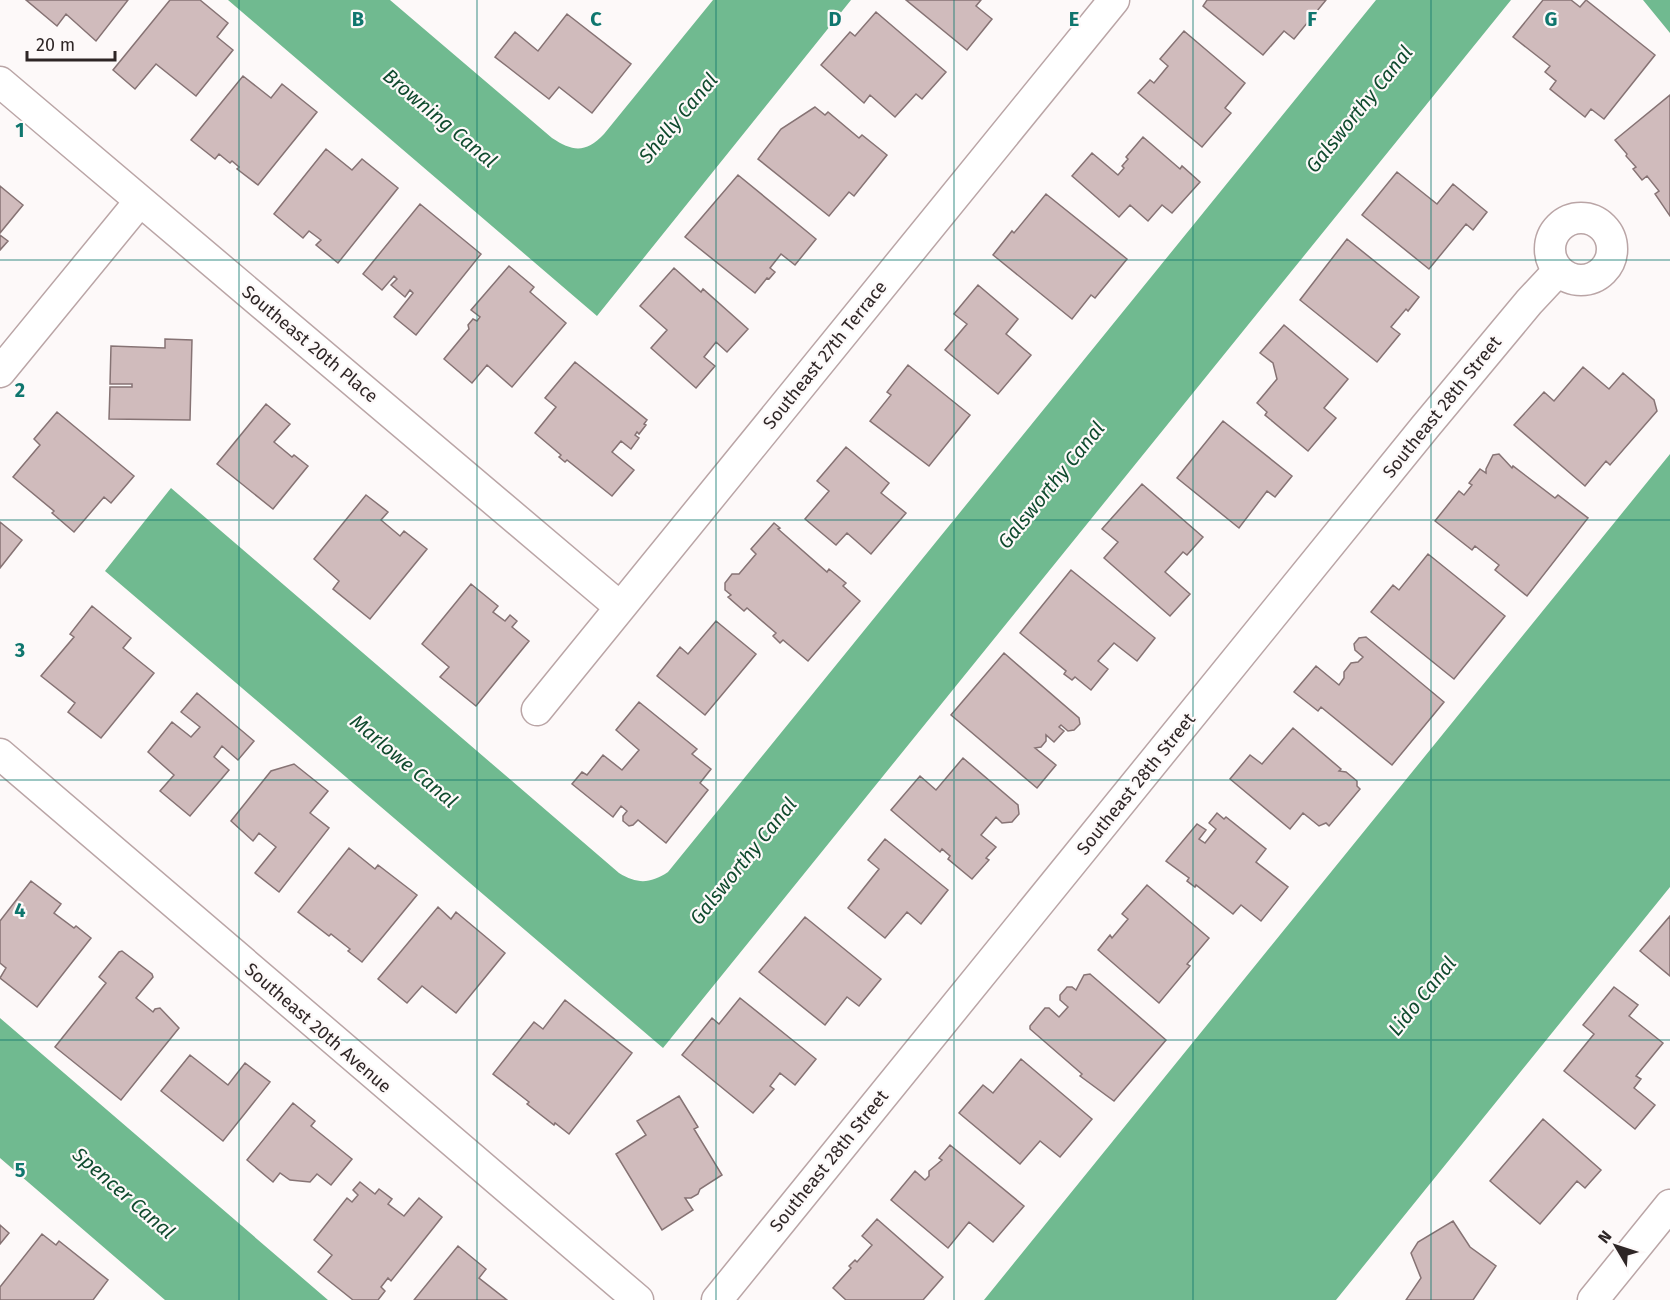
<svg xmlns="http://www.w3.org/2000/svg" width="1670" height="1300" viewBox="0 0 1670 1300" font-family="'Fira Sans',sans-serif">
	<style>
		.water { fill: #70ba90 }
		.building { fill: #d0bbbc; stroke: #867374; stroke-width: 1.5 }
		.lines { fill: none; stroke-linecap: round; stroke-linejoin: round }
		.minor-casing { stroke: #baa5a6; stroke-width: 33 }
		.minor { stroke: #fff; stroke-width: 30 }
		.grid { fill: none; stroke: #0f766e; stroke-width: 1.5; stroke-opacity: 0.55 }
		.labels { text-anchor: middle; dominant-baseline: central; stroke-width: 4.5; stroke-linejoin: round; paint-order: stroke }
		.street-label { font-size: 18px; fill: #2e2626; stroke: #fdf9f9 }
		.water-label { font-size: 20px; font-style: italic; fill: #0f4a2e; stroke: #fdf9f9 }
		.grid-label { font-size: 20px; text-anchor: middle; font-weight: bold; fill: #0f766e; stroke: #fdf9f9; stroke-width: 4.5; stroke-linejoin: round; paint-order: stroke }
	</style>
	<rect width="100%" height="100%" fill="#fdf9f9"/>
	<!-- water -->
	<path class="water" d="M228 0H390L552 138C573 152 586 153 604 134L713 0H851L597 316Z
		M1376 0H1511L663 1048 105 571 171 488 619 873C637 884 650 884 668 872Z
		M1643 0H1670V33Z
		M1670 454V887L1336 1300H984Z
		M0 1018 328 1300H165L0 1158Z"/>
	<!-- building -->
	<path class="building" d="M26 0H128L96 41 66 14 57 26Z
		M170 0H200L228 23 217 37 233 50 196 96 156 64 135 89 113 70Z
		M906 0H981L976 6 992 19 967 50Z
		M1207 0H1326L1294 39 1284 31 1263 55 1203 6Z
		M1543 0H1571L1580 7 1586 0 1655 55 1604 119 1591 109 1585 117 1550 89 1556 81 1545 72 1550 66 1513 37Z
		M876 12 946 72 922 99 916 94 895 117 870 95 864 103 821 65 850 32 855 36Z
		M567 14 631 64 592 113 559 87 549 99 495 57 515 32 538 51Z
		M1184 31 1245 83 1225 108 1231 113 1202 147 1138 93 1150 80 1154 83 1168 66 1160 59Z
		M243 76 271 98 282 84 317 112 258 185 237 169 239 167 232 161 230 163 219 154 215 159 191 140Z
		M1670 95V216L1655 194 1659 191 1647 176 1642 180 1633 169 1636 167 1626 156 1627 154 1615 140Z
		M815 107 825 115 828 112 859 138 862 135 887 155 854 196 849 192 829 216 758 159 781 129Z
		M1143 137 1180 169 1182 166 1200 182 1172 213 1162 205 1148 221 1130 205 1119 217 1072 176 1092 153 1118 175 1124 168 1122 166 1128 159 1126 157Z
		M326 149 352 170 362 159 398 188 338 263 316 245 321 240 309 231 303 238 274 214Z
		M1397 172 1437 204 1453 184 1487 212 1473 230 1466 224 1429 269 1362 215Z
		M738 175 816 239 795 265 781 254 770 268 775 272 769 279 767 278 755 293 685 237Z
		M0 186 23 205 0 233Z
		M1046 194 1127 259 1095 298 1091 295 1072 319 993 255 1012 231 1014 233Z
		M420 204 481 254 416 335 394 317 413 293 410 290 405 297 391 285 397 279 394 276 382 290 363 274Z
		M0 235 8 241 0 250Z
		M1347 239 1419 297 1408 311 1406 309 1391 327 1400 334 1377 362 1300 300Z
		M509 266 534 287 530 292 566 323 512 387 487 365 472 383 444 359 469 329 468 325 473 319 477 321 480 317 471 310Z
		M674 268 701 292 703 289 748 329 727 352 716 342 704 357 715 366 696 388 651 348 667 330 640 306Z
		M978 285 1018 319 1006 334 1031 355 998 394 945 350 967 324 954 314Z
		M1284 325 1348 379 1324 408 1336 418 1308 451 1265 415 1267 412 1257 403 1277 379 1273 363 1260 353Z
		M165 339 192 340 190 420 109 419 110 387H132V384H110L111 346 165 348Z
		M575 362 647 420 644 424 646 425 639 434 637 432 635 435 639 438 631 449 621 441 612 452 634 470 612 496 567 460 565 462 559 457 561 455 535 433 556 407 545 398Z
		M908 365 970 415 929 466 870 421 891 395 887 392Z
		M1583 367 1609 389 1623 373 1654 400 1657 411 1610 465 1606 461 1585 486 1514 425 1544 392 1554 401Z
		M266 404 290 424 274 442 292 457 294 455 308 466 273 509 217 464Z
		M57 412 134 476 111 503 104 497 74 532 52 513 54 511 13 477 40 445 34 439Z
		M1223 421 1292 476 1275 497 1267 491 1239 528 1177 478Z
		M846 447 889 483 881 493 906 513 871 554 847 533 836 545 805 519 829 491 817 481Z
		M1499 454 1512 468 1513 466 1555 498 1558 495 1588 518 1527 596 1495 570 1499 565 1475 546 1472 550 1435 521 1459 491 1464 495 1472 485 1469 483 1480 469 1486 473V469L1493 455Z
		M1142 484 1203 537 1187 555 1183 552 1165 572 1190 594 1170 616 1104 558 1118 542 1102 529Z
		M366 495 388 512 381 520 400 536 404 531 427 549 370 619 333 589 339 581 314 559Z
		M0 522 22 540 0 568Z
		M774 523 780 528 778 529 827 572 829 569 846 583 843 586 860 601 808 661 783 640 780 643 773 636 776 633 747 608 744 611 728 597 731 595 725 590V583L732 574H739L756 554 751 549Z
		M1428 554 1505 616 1454 679 1371 612 1393 585 1399 590Z
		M1071 570 1155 638 1137 661 1114 643 1098 661 1108 669 1091 690 1075 677 1072 680 1064 674 1066 671 1020 633Z
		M471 584 498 606 493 612 505 621 510 615 517 621 512 627 529 641 476 706 440 677 449 667 422 644Z
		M92 606 131 638 123 648 154 673 101 738 68 712 75 703 41 676 74 637 70 634Z
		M716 621 756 654 705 715 657 676 680 647 688 654Z
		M1366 637 1444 702 1392 765 1321 707 1318 711 1294 692 1316 666 1339 685 1344 678V672L1351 663 1358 662 1363 657 1355 650 1354 644 1359 638Z
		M1004 653 1079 718 1080 724 1074 730 1068 731 1061 725 1059 727 1064 731 1054 742 1046 735V741L1041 747 1035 748 1056 765 1037 788 951 715Z
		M197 693 254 741 238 760 222 746 214 757 229 770 190 816 160 791 174 775 148 752 172 722 191 737 200 727 181 712Z
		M639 702 697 749 692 754 711 769 700 783 708 790 666 843 638 820 633 825 629 826 623 821V816L627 811 621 806 613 817 572 784 582 772 587 775 603 755 622 770 639 750 616 730Z
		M1293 728 1341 769 1339 771 1346 772 1357 781V786L1360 789 1329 826 1326 823 1319 826 1303 813 1290 829 1230 779 1250 755 1262 764Z
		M963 758 1018 805 1019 814 1012 822 1002 823 996 817 981 835 996 847 986 858 989 860 972 879 948 859 950 856 942 849 940 852 891 810 920 776 936 790Z
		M294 764 328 791 310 813 329 828 279 892 255 873 276 847 259 833 253 841 231 821 271 771Z
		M1217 813 1224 819 1226 817 1266 849 1256 862 1288 887 1261 921 1241 905 1233 914 1196 885 1195 887 1187 881 1189 878 1166 861 1197 824 1206 830 1199 839 1205 843 1216 829 1209 823Z
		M885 839 948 890 921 924 907 912 885 938 848 908 879 869 868 860Z
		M349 848 375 869 378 865 417 895 362 962 348 951 350 949 331 934 329 936 298 912Z
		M31 881 61 904 54 913 74 928 76 926 91 938 37 1007 0 978 6 968 0 963V921Z
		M1147 885 1209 938 1187 964 1190 966 1159 1003 1098 950 1110 935 1112 938 1128 919 1122 914Z
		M438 907 451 919 456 912 505 953 456 1013 422 986 407 1003 378 979Z
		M1670 916V976L1640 951Z
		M805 917 881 979 859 1006 847 997 825 1025 759 972Z
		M122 951 152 974 153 977 136 998 153 1012 155 1009 160 1008 179 1028 121 1100 55 1047 106 983 99 977 119 952Z
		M1090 974 1166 1040 1114 1101 1080 1076 1082 1074 1030 1029V1026L1045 1008H1049L1059 1017 1068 1007 1060 1000V995L1067 987H1072L1076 990 1084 975Z
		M1614 987 1638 1005 1629 1016 1663 1043 1636 1076 1641 1079 1634 1088 1655 1105 1635 1129 1564 1071 1594 1034 1583 1025Z
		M740 998 816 1059 795 1085 780 1073 770 1086 774 1089 753 1113 682 1055 712 1018 719 1024Z
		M565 1000 632 1053 569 1134 555 1123 554 1125 527 1104 529 1102 493 1074 534 1022 543 1029Z
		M190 1055 228 1085 245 1063 270 1082 223 1141 161 1091Z
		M1021 1059 1092 1119 1060 1157 1040 1141 1020 1164 959 1113 983 1085 993 1093Z
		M679 1096 698 1127 694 1129 722 1175 700 1189 698 1194 691 1198H685L693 1210 662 1230 616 1154 646 1135 637 1121Z
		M293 1103 315 1121 311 1126 352 1159 331 1185 317 1174 310 1182 290 1180 280 1173 273 1182 247 1160Z
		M1543 1119 1601 1170 1585 1188 1577 1181 1540 1224 1490 1181Z
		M950 1145 1024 1206 993 1242 969 1222 948 1248 891 1200 915 1171 925 1180 929 1176V1171L942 1160 939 1158Z
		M360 1182 375 1194 379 1189 392 1199 388 1204 404 1216 419 1198 442 1217 391 1281 388 1278 381 1287 385 1291 378 1300H353L318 1272 332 1255 314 1240 347 1198 352 1202 358 1195 353 1190Z
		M877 1219 943 1277 923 1300H846L833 1288 851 1268 849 1266 855 1260 857 1262 872 1245 862 1236Z
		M1453 1221 1470 1247 1496 1266 1473 1300H1406L1421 1278 1411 1253 1418 1242Z
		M0 1225 9 1233 0 1244Z
		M42 1234 56 1245 59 1241 108 1280 93 1300H0V1287Z
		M458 1246 486 1269 479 1278 507 1300H414Z"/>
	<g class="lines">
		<!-- minor casing -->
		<g class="minor-casing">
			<path id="minor" d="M0 82 620 607
				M1550 249a31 31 0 1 1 62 0a31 31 0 1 1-62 0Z
				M0 372 140 201
				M537 710 1114 0
				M0 754 638 1300
				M717 1300 1425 427 1529 302 1558 271
				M1593 1300 1670 1205"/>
		</g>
		<!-- minor -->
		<use href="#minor" class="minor"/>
	</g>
	<!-- grid -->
	<path class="grid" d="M239 0V1300M477 0V1300M716 0V1300M954 0V1300M1193 0V1300M1431 0V1300M0 260H1670M0 520H1670M0 780H1670M0 1040H1670"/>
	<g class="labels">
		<!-- street labels -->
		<g class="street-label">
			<text transform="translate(310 344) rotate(40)">Southeast 20th Place</text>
			<text transform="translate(825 355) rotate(-51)">Southeast 27th Terrace</text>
			<text transform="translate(1442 407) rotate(-51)">Southeast 28th Street</text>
			<text transform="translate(1136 784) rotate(-51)">Southeast 28th Street</text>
			<text transform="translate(318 1028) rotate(41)">Southeast 20th Avenue</text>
			<text transform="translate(829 1161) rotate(-51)">Southeast 28th Street</text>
		</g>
		<!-- water labels -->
		<g class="water-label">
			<text transform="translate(1359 109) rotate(-51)">Galsworthy Canal</text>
			<text transform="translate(440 118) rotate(40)">Browning Canal</text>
			<text transform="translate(678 118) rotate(-50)">Shelly Canal</text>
			<text transform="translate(1051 485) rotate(-51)">Galsworthy Canal</text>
			<text transform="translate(404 761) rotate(40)">Marlowe Canal</text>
			<text transform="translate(743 861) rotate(-51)">Galsworthy Canal</text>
			<text transform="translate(1422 996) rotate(-51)">Lido Canal</text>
			<text transform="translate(124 1193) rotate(41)">Spencer Canal</text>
		</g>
	</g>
	<g class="grid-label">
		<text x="358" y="26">B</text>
		<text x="596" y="26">C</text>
		<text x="835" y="26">D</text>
		<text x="1074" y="26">E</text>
		<text x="1312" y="26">F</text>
		<text x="1551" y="26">G</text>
		<text x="20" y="137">1</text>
		<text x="20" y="397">2</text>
		<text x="20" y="657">3</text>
		<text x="20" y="917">4</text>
		<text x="20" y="1177">5</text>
	</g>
	<!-- north arrow -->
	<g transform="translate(1616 1246) rotate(309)" stroke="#fdf9f9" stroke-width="4.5" paint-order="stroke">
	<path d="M0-4.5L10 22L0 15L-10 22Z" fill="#2e2626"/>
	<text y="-9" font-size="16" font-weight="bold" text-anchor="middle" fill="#2e2626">N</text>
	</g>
	<!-- scale -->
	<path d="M27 51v9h88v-9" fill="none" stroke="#2e2626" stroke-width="3"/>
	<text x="36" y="51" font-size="18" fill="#2e2626" stroke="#fdf9f9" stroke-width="4.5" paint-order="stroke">20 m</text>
</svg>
